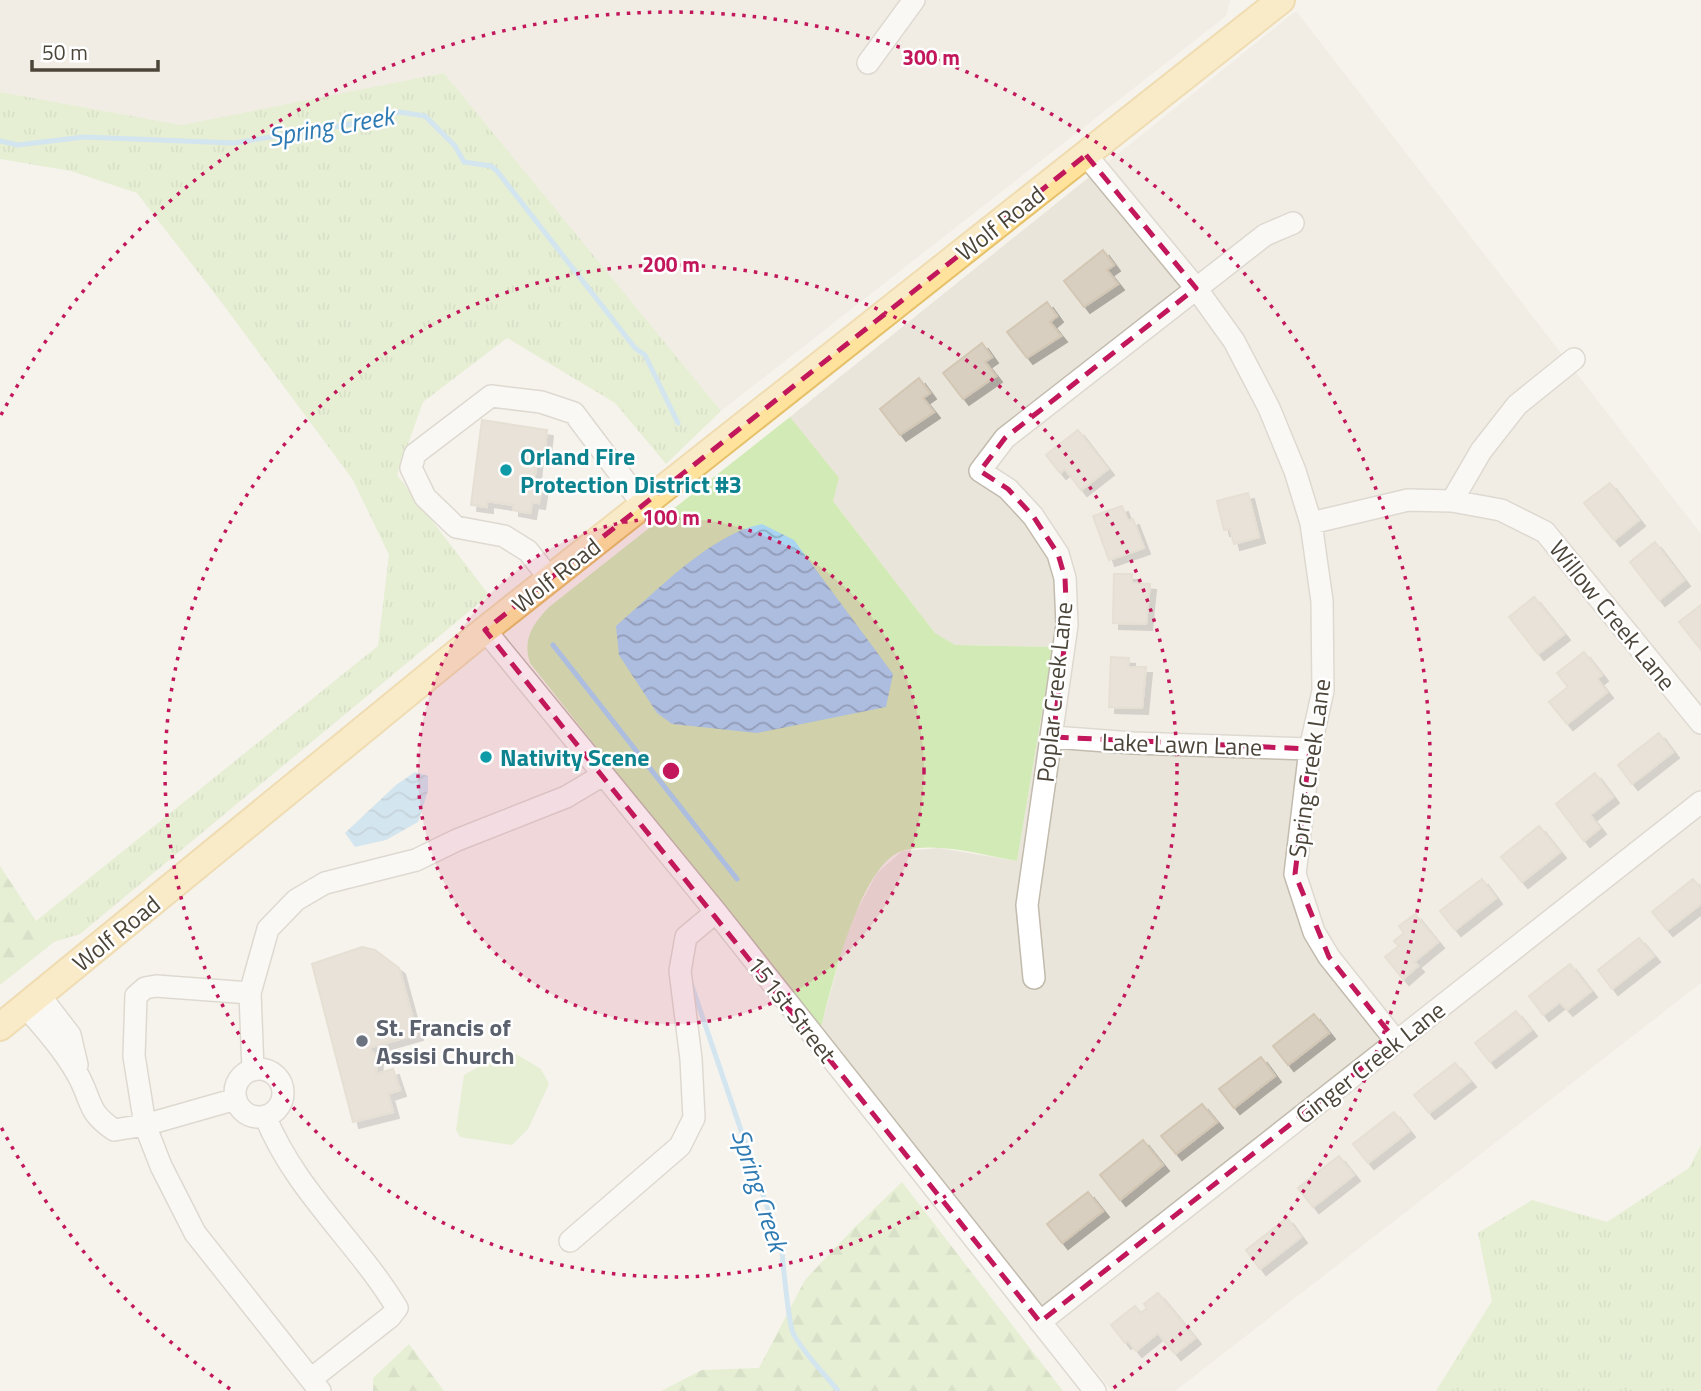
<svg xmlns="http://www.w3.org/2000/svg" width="1701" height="1391" viewBox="0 0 1701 1391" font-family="'Titillium Web',sans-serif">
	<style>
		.residential { fill: #eae5da }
		.grass { fill: url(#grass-tufts) }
		.forest { fill: url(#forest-firs) }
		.green { fill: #d2eab5 }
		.water { fill: url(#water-waves) }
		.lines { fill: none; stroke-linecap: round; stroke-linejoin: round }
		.stream { stroke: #a9d4f2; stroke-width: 5 }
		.building { fill: #d8cfc1; stroke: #d3c7b4; stroke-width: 2; filter: url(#shadow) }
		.minor-casing { stroke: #c2bbae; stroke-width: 24 }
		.major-casing { stroke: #e6c16a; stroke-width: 30 }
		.minor { stroke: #fff; stroke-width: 21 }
		.major { stroke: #ffe39c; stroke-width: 26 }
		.marked { fill: none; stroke: #c2185b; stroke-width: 5; stroke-dasharray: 14 9; stroke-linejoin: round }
		.ring { fill: none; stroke: #c2185b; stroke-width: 3.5; stroke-dasharray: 3.5 7 }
		.culture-dot { fill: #0f9aa8; stroke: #fff; stroke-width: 2.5 }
		.worship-dot { fill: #6b7280; stroke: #fff; stroke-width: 2.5 }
		.labels { text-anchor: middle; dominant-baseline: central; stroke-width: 5; stroke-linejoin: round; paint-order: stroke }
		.street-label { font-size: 24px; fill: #4b4439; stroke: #fff }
		.culture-label { font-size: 24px; font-weight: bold; fill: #0d838f; stroke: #fff; text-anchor: start }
		.worship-label { font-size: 24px; font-weight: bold; fill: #5b616d; stroke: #fff; text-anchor: start }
		.water-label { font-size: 26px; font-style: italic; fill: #2e7ab2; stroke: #fff }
		.centre { fill: #c2185b; stroke: #fff; stroke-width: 3.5 }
		.ring-label { font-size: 21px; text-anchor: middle; font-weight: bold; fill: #c2185b; stroke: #fff; stroke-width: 5; stroke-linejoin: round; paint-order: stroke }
	</style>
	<defs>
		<pattern id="grass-tufts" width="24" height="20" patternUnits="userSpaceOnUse" patternTransform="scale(1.75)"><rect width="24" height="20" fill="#d2eab5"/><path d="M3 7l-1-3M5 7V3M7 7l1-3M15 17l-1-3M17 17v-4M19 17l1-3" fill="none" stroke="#b6ca9c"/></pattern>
		<pattern id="forest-firs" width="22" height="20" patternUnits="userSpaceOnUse" patternTransform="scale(1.75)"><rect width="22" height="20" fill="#d2eab5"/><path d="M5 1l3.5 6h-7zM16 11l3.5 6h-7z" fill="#b6ca9c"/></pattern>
		<pattern id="water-waves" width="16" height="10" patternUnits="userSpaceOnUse" patternTransform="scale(1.75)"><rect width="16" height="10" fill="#a9d4f2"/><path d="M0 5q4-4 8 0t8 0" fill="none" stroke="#8caec5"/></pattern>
		<filter id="shadow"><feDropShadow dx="6" dy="6" stdDeviation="0" flood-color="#0004"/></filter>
	</defs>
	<rect width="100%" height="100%" fill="#f6f3ec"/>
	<!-- residential -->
	<path class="residential" d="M0 0H1230L1226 16 721 411 444 73 181 125 0 92Z
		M1296 11 1701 534V983L1175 1391H1112L820 1031 848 927 877 873 902 851 939 848 1017 861 1053 647 954 645 935 633 833 501 790 417Z"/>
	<!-- grass -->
	<path class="grass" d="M444 73 721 411 666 464 615 403 507 338 423 402 397 475 489 595 80 934 54 942 36 921 378 646 389 555 353 480 225 307 137 193 71 171 0 159V92L181 125Z
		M1701 1145V1391H1436L1492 1301 1478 1233 1532 1200 1607 1222 1689 1168Z"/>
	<!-- forest -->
	<path class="forest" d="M0 866 36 921 54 942 0 985Z
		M902 1182 1063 1391H661L702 1370 759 1368 805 1280 853 1229Z
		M409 1344 444 1391H373V1378Z"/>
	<!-- green -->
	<path class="green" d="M790 417 839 478 833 501 935 633 955 645 1053 647 1017 861C982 855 941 842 905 850 859 861 831 991 820 1031L530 663C522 639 533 624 549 607Z
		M516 1054 541 1069 549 1084 528 1129 512 1145 460 1137 456 1130 464 1075 491 1060Z"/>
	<!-- water -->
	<path class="water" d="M762 524 794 540 893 674 886 707 757 733 672 724 657 713 619 655 616 626C656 592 710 534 762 524Z
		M415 772 428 776V791L418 822 386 840 355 847 345 833 396 785Z"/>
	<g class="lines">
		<!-- stream -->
		<path class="stream" d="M0 141 18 145 84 137 234 143 346 125 399 112 425 116 455 146 464 162 491 166 497 171 635 348 645 355 678 423
			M553 645 737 879
			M691 983 782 1251C783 1264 789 1325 793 1333 804 1354 824 1373 838 1391"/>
	</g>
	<!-- building -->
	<path class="building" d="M1103 250 1114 265 1107 270 1118 284 1084 307 1064 281Z
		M1047 302 1057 316 1050 322 1061 336 1027 358 1007 332Z
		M982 343 992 357 985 362 996 376 963 399 943 373Z
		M919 378 930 393 923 398 934 412 900 435 880 409Z
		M482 420 547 430 544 456 537 455 534 485 542 486 539 503 532 502 530 513 513 510V505L487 501V507L471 505Z
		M1078 430 1108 469 1081 490 1065 469 1060 473 1046 455Z
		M1610 483 1639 520 1614 540 1584 503Z
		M1248 493 1259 537 1234 544 1230 529 1224 530 1217 501Z
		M1122 506 1128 521 1133 519 1144 548 1109 560 1093 516Z
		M1655 542 1684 580 1659 600 1630 562Z
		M1114 574H1132V583L1150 584 1146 624 1113 623Z
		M1534 597 1564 634 1538 654 1509 617Z
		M1701 605V650L1679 622Z
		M1584 652 1602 675 1597 679 1607 692 1567 724 1549 702 1568 687 1557 673Z
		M1111 657 1129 658 1128 667H1146L1142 708 1109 707Z
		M1659 733 1673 752 1632 784 1618 765Z
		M1595 773 1613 797 1590 815 1600 828 1584 841 1556 804Z
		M1539 826 1560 852 1522 882 1501 857Z
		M1482 879 1496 898 1455 930 1440 911Z
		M1693 879 1701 889V904L1667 930 1652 912Z
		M1415 914 1438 942 1414 962 1418 966 1403 979 1385 957 1399 946 1394 941 1404 933 1399 926Z
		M1639 938 1654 956 1612 989 1598 970Z
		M362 947 375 950 399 968 417 1034 368 1048 377 1057 376 1074 393 1069 400 1090 388 1094 393 1112 353 1122 312 964Z
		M1570 964 1591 991 1567 1010 1560 1002 1543 1015 1529 996Z
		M1516 1011 1531 1030 1490 1062 1475 1043Z
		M1314 1014 1329 1033 1288 1065 1273 1046Z
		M1261 1057 1275 1076 1234 1108 1219 1089Z
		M1455 1063 1470 1081 1429 1113 1414 1095Z
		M1202 1104 1217 1122 1176 1154 1161 1136Z
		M1394 1112 1409 1131 1368 1163 1353 1144Z
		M1143 1140 1163 1165 1120 1200 1100 1175Z
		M1339 1156 1354 1175 1313 1207 1298 1188Z
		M1088 1192 1103 1211 1062 1243 1047 1224Z
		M1287 1218 1301 1237 1260 1269 1246 1250Z
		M1158 1293 1195 1338 1175 1354 1158 1333 1136 1351 1128 1341 1125 1343 1111 1325 1135 1306 1141 1313 1147 1308 1144 1304Z"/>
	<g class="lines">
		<!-- minor casing -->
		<g class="minor-casing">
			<path id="minor" d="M868 63 914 0
				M1086 155 1196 288 1234 341 1269 408 1295 471 1311 523 1322 601 1323 691 1310 749 1295 874 1314 932 1329 957 1396 1041
				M1452 501 1481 451 1517 405 1574 359
				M1311 523 1408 500 1452 501 1501 510 1545 532 1701 723
				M550 579 528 551 504 536 456 527 425 497 411 468 415 454 491 396 541 402 574 413 644 506
				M485 630 716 912 1095 1391
				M1053 737 1133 743 1310 749
				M1034 978 1027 905 1067 625 1065 578 1058 554 1033 516 1008 489 980 471 1005 438 1265 235 1293 223
				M40 996 70 1035 77 1065
				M26 1007C45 1029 65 1051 79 1077 93 1104 87 1111 114 1130L145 1125 161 1166 195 1233 320 1391
				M235 1093a24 24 0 1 1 48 0a24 24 0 1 1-48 0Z
				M253 1070 250 993 268 929 296 900 325 883 416 860 457 840 566 797 603 775
				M236 1099 145 1125 134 1056 136 996 145 988 156 986 250 993
				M265 1116C296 1192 356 1240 397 1308L390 1317 311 1379
				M570 1241 680 1146 694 1118 691 1059 680 971 686 937 716 912
				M1040 1322 1701 802"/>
		</g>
		<!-- major casing -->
		<g class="major-casing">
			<path id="major" d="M0 1027 485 630 1281 0"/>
		</g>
		<!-- minor -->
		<use href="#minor" class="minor"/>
		<!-- major -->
		<use href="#major" class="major"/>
	</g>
	<!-- marked area -->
	<path d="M0 0H1701V1391H0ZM1086 155 1196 288 1005 438 980 471 1008 489 1033 516 1058 554 1065 578 1067 625 1053 737 1310 749 1295 874 1329 957 1396 1041 1040 1322 485 630Z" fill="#f6f3ec" fill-opacity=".55" fill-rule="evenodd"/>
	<path class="marked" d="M1086 155 1196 288 1005 438 980 471 1008 489 1033 516 1058 554 1065 578 1067 625 1053 737 1310 749 1295 874 1329 957 1396 1041 1040 1322 485 630Z"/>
	<!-- distance rings -->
	<circle cx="671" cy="771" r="253" fill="#c2185b" fill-opacity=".12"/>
	<g class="ring">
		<circle cx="671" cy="771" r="253"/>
		<circle cx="671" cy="771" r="506"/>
		<path d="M230 1389A759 759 0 0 1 1 1127M1 415A759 759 0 1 1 1112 1389"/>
	</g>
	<!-- markers -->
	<g class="culture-dot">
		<circle cx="506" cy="470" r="7"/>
		<circle cx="486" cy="757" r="7"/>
	</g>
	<circle class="worship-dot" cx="362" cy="1041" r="7"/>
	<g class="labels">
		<!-- street labels -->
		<g class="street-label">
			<text transform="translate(1000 223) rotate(-38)">Wolf Road</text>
			<text transform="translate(556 575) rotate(-38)">Wolf Road</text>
			<text transform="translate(1613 615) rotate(51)">Willow Creek Lane</text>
			<text transform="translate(1054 692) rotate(-84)">Poplar Creek Lane</text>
			<text transform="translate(1182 744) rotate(2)">Lake Lawn Lane</text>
			<text transform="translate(1309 768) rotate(-82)">Spring Creek Lane</text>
			<text transform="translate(116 933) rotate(-39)">Wolf Road</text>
			<text transform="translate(792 1009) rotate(52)">151st Street</text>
			<text transform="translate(1370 1062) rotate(-38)">Ginger Creek Lane</text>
		</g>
		<!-- culture labels -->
		<g class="culture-label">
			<text x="520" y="456">Orland Fire<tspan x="520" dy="28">Protection District #3</tspan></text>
			<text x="500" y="757">Nativity Scene</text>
		</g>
		<!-- worship labels -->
		<g class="worship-label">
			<text x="376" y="1027">St. Francis of<tspan x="376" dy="28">Assisi Church</tspan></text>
		</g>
		<!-- water labels -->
		<g class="water-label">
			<text transform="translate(331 126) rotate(-10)">Spring Creek</text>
			<text transform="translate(760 1190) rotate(72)">Spring Creek</text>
		</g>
	</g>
	<circle cx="671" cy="771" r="10" class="centre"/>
	<g class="ring-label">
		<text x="931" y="65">300 m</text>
		<text x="671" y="272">200 m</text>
		<text x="671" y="525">100 m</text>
	</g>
	<!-- scale -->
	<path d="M32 60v10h126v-10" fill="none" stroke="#4b4439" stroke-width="3.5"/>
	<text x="42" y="60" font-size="21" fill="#4b4439" stroke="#ffffff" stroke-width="5" paint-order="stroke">50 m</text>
</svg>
